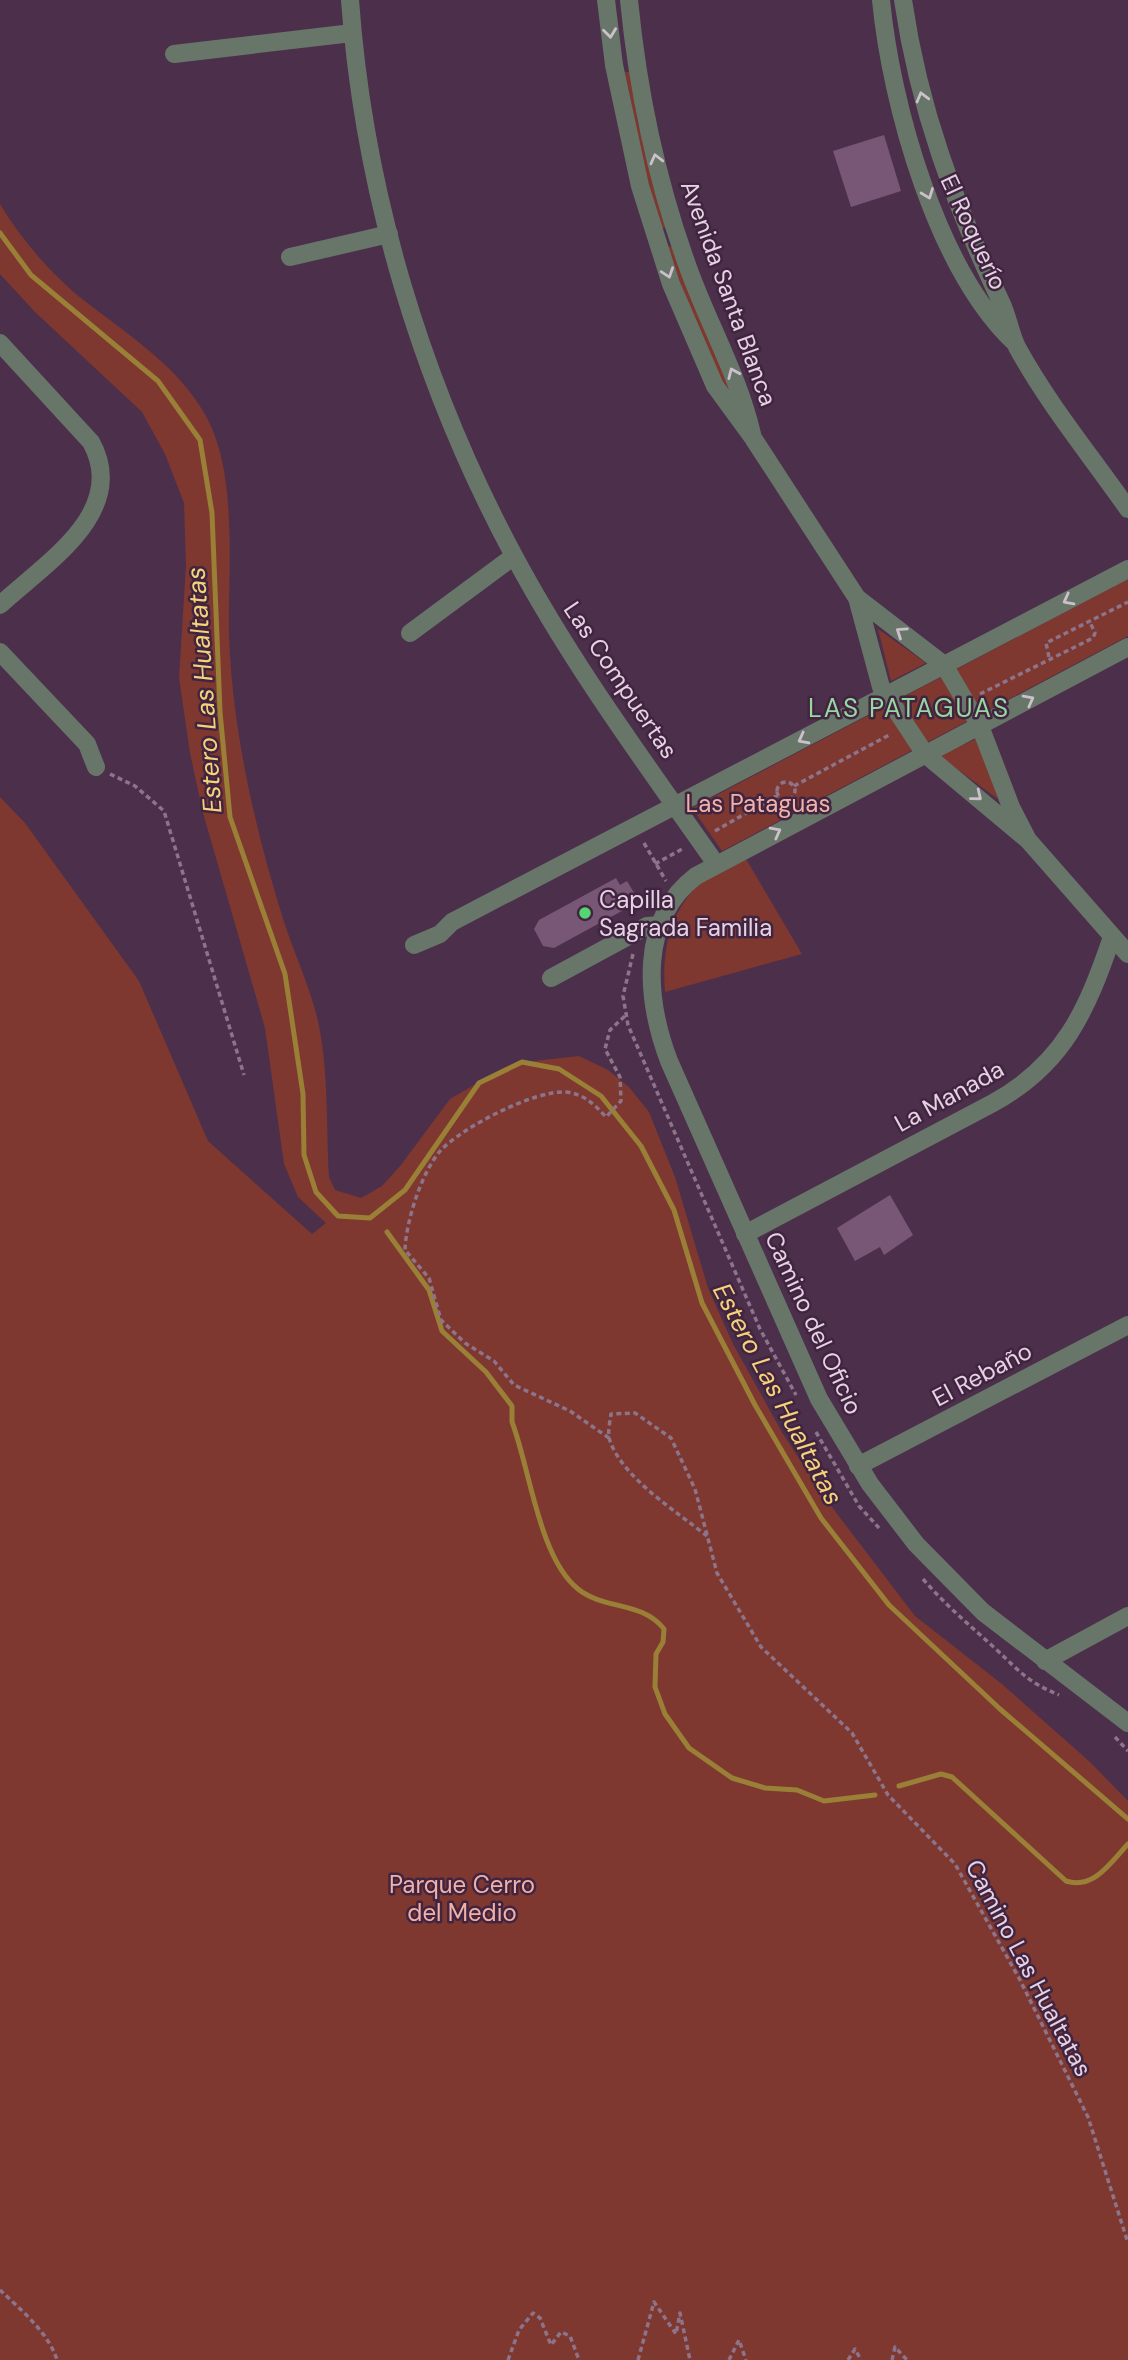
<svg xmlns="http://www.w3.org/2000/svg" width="1128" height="2360" viewBox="0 0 1128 2360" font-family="'DM Sans',sans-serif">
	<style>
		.green { fill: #7e3830 }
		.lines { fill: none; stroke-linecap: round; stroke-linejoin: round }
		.stream { stroke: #9a7f37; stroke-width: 5 }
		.building { fill: #785776 }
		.path { stroke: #8d748b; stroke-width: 3.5; stroke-dasharray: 5 3.5; stroke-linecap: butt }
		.minor { stroke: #677669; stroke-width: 18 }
		.oneway { stroke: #ccc0cb }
		.poi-dot { fill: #54d672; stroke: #412540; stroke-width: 2.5 }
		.labels { text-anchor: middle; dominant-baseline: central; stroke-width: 5; stroke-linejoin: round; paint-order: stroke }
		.street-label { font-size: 24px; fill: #e5d2e3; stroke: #412540 }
		.park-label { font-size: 24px; fill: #f1b1a8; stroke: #412540 }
		.poi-label { font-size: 24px; fill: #e5d2e3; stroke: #412540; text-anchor: start }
		.water-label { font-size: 26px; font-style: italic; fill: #f5d27a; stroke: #412540 }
		.neighbourhood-label { font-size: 26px; letter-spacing: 2px; fill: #98d7a0; stroke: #412540 }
	</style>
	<rect width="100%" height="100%" fill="#4c2f4b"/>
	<!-- green -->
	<path class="green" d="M625 72H630L638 123 665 228H662L645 173Z
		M0 204C21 239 50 273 81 298 125 333 178 365 206 416 238 474 228 568 229 634 232 726 253 820 280 909 291 947 309 983 318 1021 329 1073 326 1124 329 1177L335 1190 361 1198 382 1186 401 1165 450 1099 488 1077 525 1062 579 1056 608 1070 629 1087 649 1112 675 1177 708 1288 733 1344 783 1434 825 1498 915 1616 1002 1684 1090 1762 1128 1801V2360H0V797L25 823 139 981 208 1141 312 1234 326 1223 298 1197 284 1164 265 1028 203 813 190 753 179 678 186 565 184 503 165 454 142 412 35 312 0 274Z
		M668 246 673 247 732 392 727 393 684 295Z
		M1128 579V636L722 851 692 808Z
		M878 629 926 663 891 681Z
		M978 738 998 799 939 756Z
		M746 859 802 954 665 992C662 955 668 918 694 889 706 876 730 868 746 859Z"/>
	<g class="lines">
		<!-- stream -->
		<path class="stream" d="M0 233 31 275 158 381 200 440 212 513 220 712 230 817 285 974 303 1094 304 1155 316 1192 338 1216 370 1218 405 1190 479 1083 522 1062 559 1069 601 1096 641 1146 674 1210 702 1303 755 1405 821 1518 889 1605 1000 1709 1128 1819
			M387 1232 429 1290 442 1331 486 1372 512 1406V1422C530 1469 539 1558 578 1589 604 1610 642 1601 664 1629L663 1642 656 1654 655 1687 665 1714 689 1748 732 1778 765 1788 797 1790 824 1801 875 1795
			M899 1786 941 1774 952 1777 1066 1881C1094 1890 1111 1862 1128 1844"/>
	</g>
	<!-- building -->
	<path class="building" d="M884 135 901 191 851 207 833 151Z
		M616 878 620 885 627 881 636 896 628 900 631 906 554 948 543 946 534 929 539 920Z
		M890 1195 913 1235 884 1255 880 1247 855 1261 837 1228Z"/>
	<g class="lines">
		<!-- path -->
		<path class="path" d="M1049 657 1046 643 1128 602
			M980 694 1093 638 1095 633 1090 622
			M110 774 135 786 164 811 244 1075
			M777 791a9 9 0 1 1 18 0a9 9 0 1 1-18 0Z
			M794 786 891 734
			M715 831 778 795
			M644 843 666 881
			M655 864 684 848
			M633 954 623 996 628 1025 760 1329 796 1395
			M816 1432 859 1506 879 1528
			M609 1438 570 1411 514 1385 494 1361 465 1343 441 1320 429 1278 405 1250C406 1221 422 1171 441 1150 463 1127 534 1090 566 1092 584 1094 594 1104 606 1117L621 1101 620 1077 605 1049 610 1030 626 1015
			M707 1536C677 1512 623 1478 610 1441 607 1433 610 1422 611 1414L635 1413 671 1438 695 1489 717 1573 761 1647 852 1733 888 1795 955 1864 1020 1980 1088 2117 1128 2243
			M923 1579C946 1606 972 1627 998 1651 1021 1673 1028 1682 1059 1695
			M1115 1737 1128 1751
			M0 2290C20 2309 49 2333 57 2360
			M508 2360 519 2330 533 2313 540 2318 551 2345 561 2332 570 2336 579 2360
			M638 2360 654 2302 676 2334 680 2313 690 2360
			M729 2360 739 2340 746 2360
			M848 2360 855 2349 861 2360
			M892 2360 895 2347 907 2360"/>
		<!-- minor -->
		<path class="minor" d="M350 0C364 193 422 384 513 554 571 663 646 764 716 864
			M606 0 614 65 640 186 671 284 715 386 753 438 857 598 944 665 980 726 1011 807 1028 840
			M629 0C638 92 657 183 689 270 709 325 739 377 752 434
			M881 0C891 104 937 270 1015 343
			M903 0C919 110 954 202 1001 302 1008 316 1010 333 1017 347 1048 404 1091 456 1128 509
			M174 54 352 33
			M290 257 389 234
			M0 343 91 442C130 512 44 564 0 605
			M857 598 881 687 925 754 1028 840 1128 954
			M410 633 514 556
			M1128 647 696 876C638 920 646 1000 669 1061L819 1399 870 1484 916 1544 983 1612 1128 1723
			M0 652 87 744 96 767
			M414 945 440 934 452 922 1128 569
			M551 978 647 926 660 925
			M745 1234 993 1103C1064 1064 1087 1010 1112 937
			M858 1466 1128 1325
			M1045 1661 1128 1616"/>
	</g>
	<!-- one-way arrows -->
	<defs><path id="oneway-chevron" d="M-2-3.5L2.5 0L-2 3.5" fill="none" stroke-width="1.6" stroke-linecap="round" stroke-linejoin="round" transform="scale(1.75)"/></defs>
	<g class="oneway">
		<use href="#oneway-chevron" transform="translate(610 33) rotate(83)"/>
		<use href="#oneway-chevron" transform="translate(922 97) rotate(-105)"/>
		<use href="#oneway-chevron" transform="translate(656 159) rotate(-104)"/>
		<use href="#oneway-chevron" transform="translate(928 194) rotate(69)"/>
		<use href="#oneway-chevron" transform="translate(668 273) rotate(71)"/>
		<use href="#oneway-chevron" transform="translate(733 373) rotate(-114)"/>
		<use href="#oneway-chevron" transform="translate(1068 600) rotate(152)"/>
		<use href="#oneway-chevron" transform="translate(901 632) rotate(-146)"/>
		<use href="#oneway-chevron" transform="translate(1029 700) rotate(-28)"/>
		<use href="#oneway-chevron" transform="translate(803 739) rotate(152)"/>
		<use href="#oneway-chevron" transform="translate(977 796) rotate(39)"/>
		<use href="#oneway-chevron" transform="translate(776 832) rotate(-28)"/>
	</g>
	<!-- markers -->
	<circle class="poi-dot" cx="585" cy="913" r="7"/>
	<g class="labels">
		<!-- street labels -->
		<g class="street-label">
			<text transform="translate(974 232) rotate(65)">El Roquerío</text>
			<text transform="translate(729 293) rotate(70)">Avenida Santa Blanca</text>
			<text transform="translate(621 680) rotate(56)">Las Compuertas</text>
			<text transform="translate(949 1096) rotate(-29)">La Manada</text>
			<text transform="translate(814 1323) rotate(65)">Camino del Oficio</text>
			<text transform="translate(982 1374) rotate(-28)">El Rebaño</text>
			<text transform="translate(1029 1968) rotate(62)">Camino Las Hualtatas</text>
		</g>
		<!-- park labels -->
		<g class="park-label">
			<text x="758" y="803">Las Pataguas</text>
			<text x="462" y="1884">Parque Cerro<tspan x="462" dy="28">del Medio</tspan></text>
		</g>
		<!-- poi labels -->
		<g class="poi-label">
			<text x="599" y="899">Capilla<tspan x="599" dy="28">Sagrada Familia</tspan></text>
		</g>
		<!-- water labels -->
		<g class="water-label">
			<text transform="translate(204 690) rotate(-94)">Estero Las Hualtatas</text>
			<text transform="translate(778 1394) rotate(62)">Estero Las Hualtatas</text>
		</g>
		<!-- neighbourhood labels -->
		<g class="neighbourhood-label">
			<text x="909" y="708">LAS PATAGUAS</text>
		</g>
	</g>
</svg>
